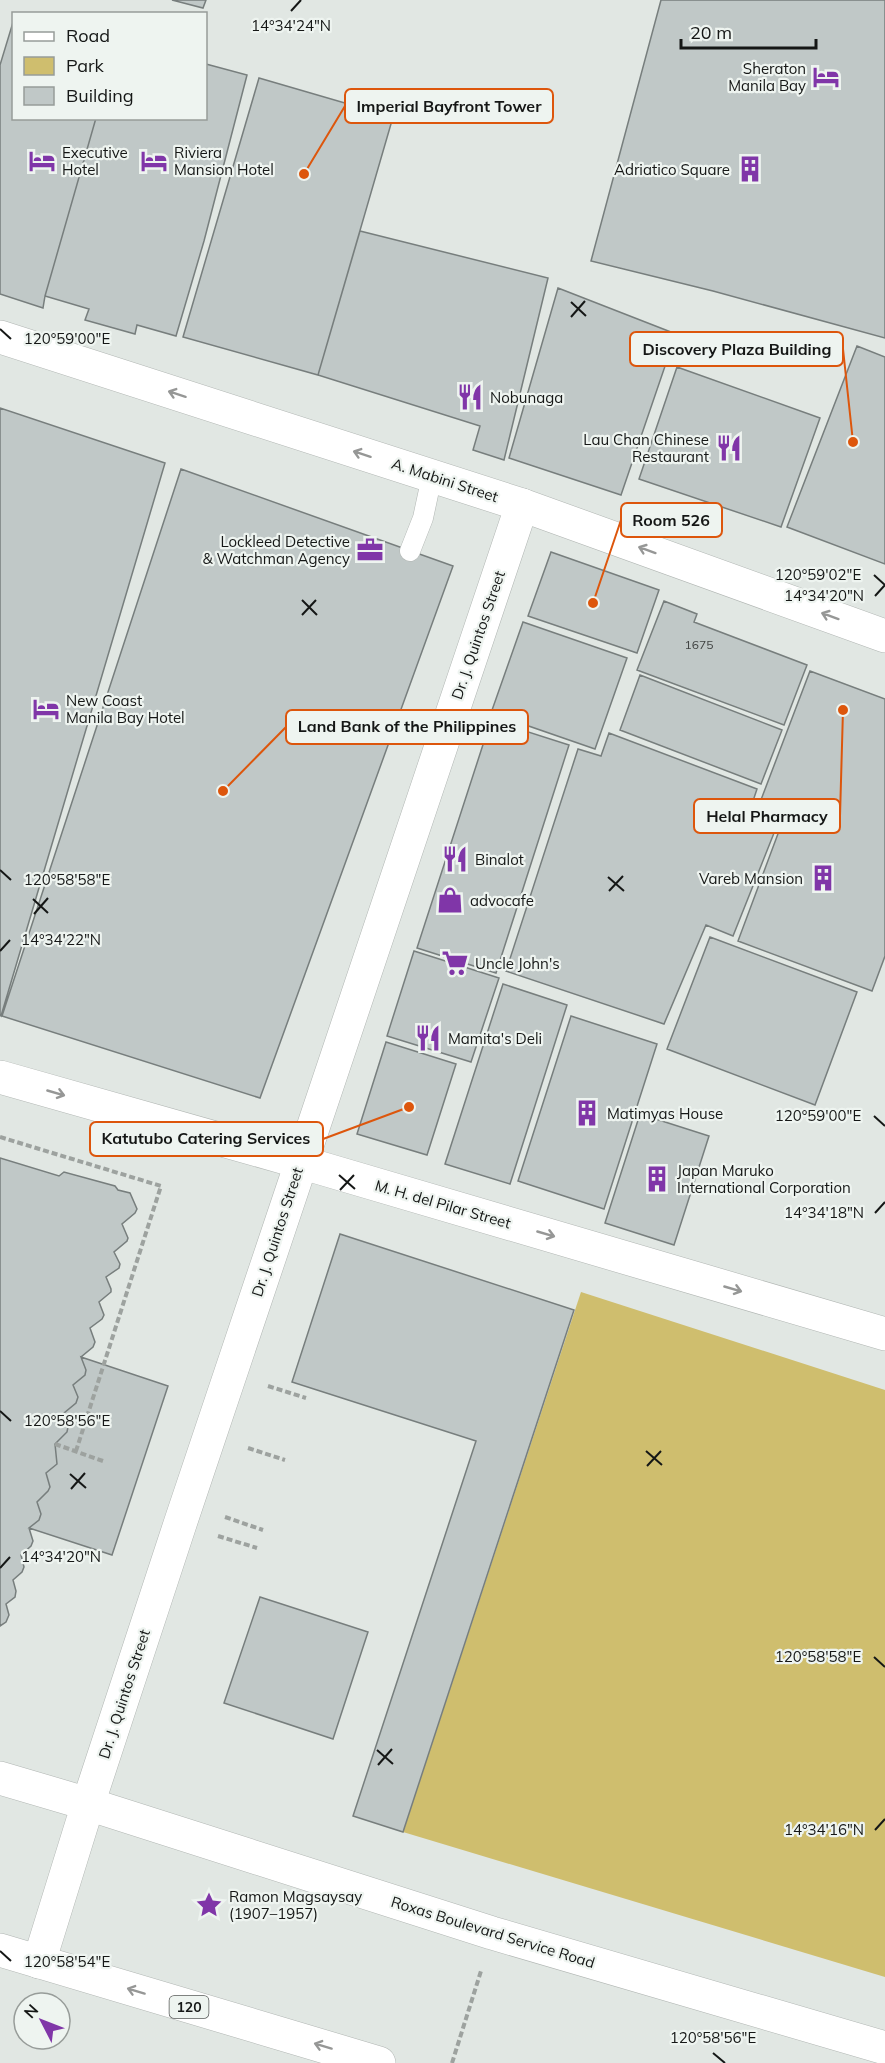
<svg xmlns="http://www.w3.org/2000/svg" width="885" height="2063" viewBox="0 0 885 2063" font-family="Mulish,sans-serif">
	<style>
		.green { fill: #cfbe6e }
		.building { fill: #c0c8c7; stroke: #777e7d; stroke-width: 1.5 }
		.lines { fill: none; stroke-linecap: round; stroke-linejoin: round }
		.service-casing { stroke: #b1b6b3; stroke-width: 21 }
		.minor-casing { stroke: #b1b6b3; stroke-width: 34 }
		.secondary-casing { stroke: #b1b6b3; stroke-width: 34 }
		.trunk-casing { stroke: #b1b6b3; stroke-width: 34 }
		.path { stroke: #9da29f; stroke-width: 4; stroke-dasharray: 6 3; stroke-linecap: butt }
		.service { stroke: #fff; stroke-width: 20 }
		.minor { stroke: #fff; stroke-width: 33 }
		.secondary { stroke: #fff; stroke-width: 33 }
		.trunk { stroke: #fff; stroke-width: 33 }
		.oneway { stroke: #969796 }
		.ticks { fill: none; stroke: #151716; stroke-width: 2 }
		.labels { text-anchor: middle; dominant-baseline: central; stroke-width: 4.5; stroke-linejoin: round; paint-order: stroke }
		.number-label { font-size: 12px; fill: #404342 }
		.shield { fill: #eef4f0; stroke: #565957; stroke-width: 1.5 }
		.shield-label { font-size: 14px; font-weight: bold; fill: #151716 }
		.poi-label { font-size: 15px; fill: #151716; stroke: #eef4f0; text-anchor: start }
		.street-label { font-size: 15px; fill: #151716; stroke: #eef4f0 }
		.ticks-label { font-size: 15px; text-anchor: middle; fill: #151716; stroke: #eef4f0; stroke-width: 4.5; stroke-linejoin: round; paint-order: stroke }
		.leader { fill: none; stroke: #dd560c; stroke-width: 2 }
		.callout-dot { fill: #dd560c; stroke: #eef4f0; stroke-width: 2 }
		.callout { fill: #eef4f0; stroke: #dd560c; stroke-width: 2 }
		.callout-label { font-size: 16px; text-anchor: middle; font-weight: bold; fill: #151716 }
	</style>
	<rect width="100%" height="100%" fill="#e1e7e3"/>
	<!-- green -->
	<path class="green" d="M581 1292 885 1390V1977L403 1832Z"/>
	<!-- building -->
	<path class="building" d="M172 0H206L203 8Z
		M661 0H885V338L713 291 591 261Z
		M14 19V118H96L45 296 43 308 0 294V65Z
		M206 64 247 75 204 241 176 336 137 325 135 334 85 320 89 309 45 296 96 118H206Z
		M259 78 393 117 318 375 183 337Z
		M360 231 548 278 504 460 473 450 480 426 318 375Z
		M558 288 676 334 621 495 509 458Z
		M857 346 885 357V564L787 527Z
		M677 367 820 418 781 527 639 479Z
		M0 408 165 463 1 1016 0 1015Z
		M181 469 453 566 260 1098 2 1016Z
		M551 552 659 590 637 653 528 616Z
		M664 601 697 614 694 622 807 665 784 725 637 670Z
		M523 622 627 658 595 749 491 713Z
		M810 671 885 699V956L872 991 738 941 785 815 759 805Z
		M640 675 782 730 761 784 620 730Z
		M491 720 569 745 496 973 417 948Z
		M609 733 757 789 750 810 778 823 733 936 706 925 664 1024 506 971 578 749 601 756Z
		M710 937 857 992 815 1105 667 1049Z
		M414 951 499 978 471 1062 387 1036Z
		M503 984 567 1005 510 1184 445 1164Z
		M571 1016 657 1044 604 1209 518 1181Z
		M386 1042 456 1064 427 1155 357 1134Z
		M640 1114 709 1136 674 1245 605 1223Z
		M0 1158 59 1176 64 1172 115 1186 118 1190 130 1193 137 1209 135 1213 122 1224 128 1238 127 1241 114 1252 120 1264 119 1268 106 1277 111 1289V1292L99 1302 104 1315 102 1319 90 1328 95 1342 93 1347 81 1357 86 1370 85 1375 73 1385 78 1397 76 1403 64 1413 68 1427 67 1432 55 1444 57 1464 46 1473 50 1487 48 1491 37 1502 41 1514 39 1520 29 1528 33 1541 31 1546 21 1555 24 1567 22 1572 13 1580 16 1591 15 1597 6 1604 9 1615 6 1622 0 1626Z
		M340 1234 574 1310 403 1832 353 1816 476 1441 292 1382Z
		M81 1357 168 1386 112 1555 29 1528 39 1520 41 1514 37 1502 48 1491 50 1487 46 1473 57 1464 55 1444 67 1432 68 1427 64 1413 76 1403 78 1397 73 1385 85 1375 86 1370Z
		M260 1597 368 1632 333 1739 224 1703Z"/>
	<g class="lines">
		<!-- service casing -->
		<g class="service-casing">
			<path id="service" d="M410 551 423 518 432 476"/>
		</g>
		<!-- minor casing -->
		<g class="minor-casing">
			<path id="minor" d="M0 1778 88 1804 492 1933 885 2048
				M39 1962 88 1804 180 1524 522 505"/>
		</g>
		<!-- secondary casing -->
		<g class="secondary-casing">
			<path id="secondary" d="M0 337 522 505 885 636
				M0 1077 300 1162 885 1334"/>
		</g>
		<!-- trunk casing -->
		<g class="trunk-casing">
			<path id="trunk" d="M0 1950 379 2063"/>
		</g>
		<!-- path -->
		<path class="path" d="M0 1137 161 1186 76 1451
			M268 1386 306 1398
			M55 1444 103 1461
			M248 1448 285 1460
			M225 1517 263 1530
			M218 1536 257 1548
			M452 2063 481 1971"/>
		<!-- service -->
		<use href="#service" class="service"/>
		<!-- minor -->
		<use href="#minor" class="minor"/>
		<!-- secondary -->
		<use href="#secondary" class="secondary"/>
		<!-- trunk -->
		<use href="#trunk" class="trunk"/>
	</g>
	<!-- one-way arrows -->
	<defs><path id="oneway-shaft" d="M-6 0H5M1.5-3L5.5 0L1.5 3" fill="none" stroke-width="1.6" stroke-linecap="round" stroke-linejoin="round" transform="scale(1.5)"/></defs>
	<g class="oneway">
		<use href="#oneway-shaft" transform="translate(177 394) rotate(-162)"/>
		<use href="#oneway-shaft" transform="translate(362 454) rotate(-162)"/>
		<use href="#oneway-shaft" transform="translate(647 550) rotate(-160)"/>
		<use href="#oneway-shaft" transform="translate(830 616) rotate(-160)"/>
		<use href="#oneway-shaft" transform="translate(56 1093) rotate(16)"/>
		<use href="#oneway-shaft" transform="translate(546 1234) rotate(16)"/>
		<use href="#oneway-shaft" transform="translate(733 1289) rotate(16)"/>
		<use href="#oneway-shaft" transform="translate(136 1991) rotate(-163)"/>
		<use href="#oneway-shaft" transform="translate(323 2046) rotate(-163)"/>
	</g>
	<!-- ticks -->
	<path class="ticks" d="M291 11 301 0M571 302 586 316M571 317 585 301M0 329 11 339M874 575 885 585M875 596 885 585M302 600 317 615M302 615 316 600M0 870 11 880M608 877 624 891M609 891 623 876M33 899 48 913M34 914 48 898M0 951 10 940M874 1116 885 1126M339 1175 355 1189M340 1190 354 1175M875 1213 885 1202M0 1411 11 1421M646 1451 662 1465M647 1466 661 1451M70 1474 86 1488M71 1489 85 1473M0 1568 10 1557M874 1657 885 1667M377 1750 393 1764M378 1765 392 1749M875 1830 885 1819M0 1951 11 1961M713 2053 725 2063"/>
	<!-- icons -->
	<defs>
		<g id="hotel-bare" transform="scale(2.07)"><path d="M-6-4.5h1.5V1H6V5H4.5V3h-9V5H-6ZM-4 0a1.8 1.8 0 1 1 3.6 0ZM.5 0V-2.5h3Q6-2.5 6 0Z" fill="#8036a8" stroke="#eef4f0" stroke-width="2.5" paint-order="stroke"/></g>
		<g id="building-bare" transform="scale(2.07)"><path d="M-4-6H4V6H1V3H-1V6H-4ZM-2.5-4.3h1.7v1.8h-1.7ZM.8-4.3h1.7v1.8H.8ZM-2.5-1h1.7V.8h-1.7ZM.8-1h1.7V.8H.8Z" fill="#8036a8" stroke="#eef4f0" stroke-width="2.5" paint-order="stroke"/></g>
		<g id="restaurant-bare" transform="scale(2.07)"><path d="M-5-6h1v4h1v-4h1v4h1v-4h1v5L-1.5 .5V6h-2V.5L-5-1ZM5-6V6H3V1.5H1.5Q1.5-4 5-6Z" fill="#8036a8" stroke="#eef4f0" stroke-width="2.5" paint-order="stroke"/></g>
		<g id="office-bare" transform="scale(2.07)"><path d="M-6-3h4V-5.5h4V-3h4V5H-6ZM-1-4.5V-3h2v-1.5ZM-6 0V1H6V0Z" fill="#8036a8" stroke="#eef4f0" stroke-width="2.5" paint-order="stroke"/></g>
		<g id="shop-bare" transform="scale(2.07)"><path d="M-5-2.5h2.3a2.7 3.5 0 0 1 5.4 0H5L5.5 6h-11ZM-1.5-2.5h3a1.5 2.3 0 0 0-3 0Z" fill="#8036a8" stroke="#eef4f0" stroke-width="2.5" paint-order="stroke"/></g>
		<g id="supermarket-bare" transform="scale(2.07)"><path d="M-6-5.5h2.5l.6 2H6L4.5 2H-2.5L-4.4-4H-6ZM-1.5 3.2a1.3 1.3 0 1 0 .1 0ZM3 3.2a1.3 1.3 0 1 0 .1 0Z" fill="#8036a8" stroke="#eef4f0" stroke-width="2.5" paint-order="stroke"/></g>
		<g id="sight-bare" transform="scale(2.07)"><path d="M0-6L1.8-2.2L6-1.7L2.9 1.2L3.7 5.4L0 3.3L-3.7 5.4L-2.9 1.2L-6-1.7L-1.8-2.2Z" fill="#8036a8" stroke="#eef4f0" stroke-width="2.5" paint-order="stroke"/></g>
	</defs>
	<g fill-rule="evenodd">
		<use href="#hotel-bare" x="826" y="77"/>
		<use href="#hotel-bare" x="42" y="161"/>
		<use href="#hotel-bare" x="154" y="161"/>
		<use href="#building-bare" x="750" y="169"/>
		<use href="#restaurant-bare" x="470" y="397"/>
		<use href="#restaurant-bare" x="729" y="448"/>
		<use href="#office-bare" x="370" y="550"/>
		<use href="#hotel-bare" x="46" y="709"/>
		<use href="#restaurant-bare" x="455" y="859"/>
		<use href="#building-bare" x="823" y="878"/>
		<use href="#shop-bare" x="450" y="900"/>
		<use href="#supermarket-bare" x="455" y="963"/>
		<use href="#restaurant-bare" x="428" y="1038"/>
		<use href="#building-bare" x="587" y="1113"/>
		<use href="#building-bare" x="657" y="1179"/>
		<use href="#sight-bare" x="209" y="1905"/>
	</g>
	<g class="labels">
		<!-- number labels -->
		<g class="number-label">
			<text x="699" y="644">1675</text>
		</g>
		<!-- shield labels -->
		<rect class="shield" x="169.5" y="1996" width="39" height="22" rx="4.5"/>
		<g class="shield-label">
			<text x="189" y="2007">120</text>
		</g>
		<!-- poi labels -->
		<g class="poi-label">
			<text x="806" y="68" text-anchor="end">Sheraton<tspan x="806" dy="17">Manila Bay</tspan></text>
			<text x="62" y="152">Executive<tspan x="62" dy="17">Hotel</tspan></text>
			<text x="174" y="152">Riviera<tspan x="174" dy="17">Mansion Hotel</tspan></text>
			<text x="730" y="169" text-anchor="end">Adriatico Square</text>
			<text x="490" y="397">Nobunaga</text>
			<text x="709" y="439" text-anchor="end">Lau Chan Chinese<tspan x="709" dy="17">Restaurant</tspan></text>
			<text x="350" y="541" text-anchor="end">Lockleed Detective<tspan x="350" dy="17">&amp; Watchman Agency</tspan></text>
			<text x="66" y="700">New Coast<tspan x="66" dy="17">Manila Bay Hotel</tspan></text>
			<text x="475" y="859">Binalot</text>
			<text x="803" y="878" text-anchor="end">Vareb Mansion</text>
			<text x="470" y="900">advocafe</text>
			<text x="475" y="963">Uncle John's</text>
			<text x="448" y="1038">Mamita's Deli</text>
			<text x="607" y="1113">Matimyas House</text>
			<text x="677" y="1170">Japan Maruko<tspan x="677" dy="17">International Corporation</tspan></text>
			<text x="229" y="1896">Ramon Magsaysay<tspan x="229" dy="17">(1907–1957)</tspan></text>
		</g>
		<!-- street labels -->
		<g class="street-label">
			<text transform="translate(445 480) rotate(18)">A. Mabini Street</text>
			<text transform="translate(478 635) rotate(-71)">Dr. J. Quintos Street</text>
			<text transform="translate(443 1204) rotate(16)">M. H. del Pilar Street</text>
			<text transform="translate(277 1232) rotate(-72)">Dr. J. Quintos Street</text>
			<text transform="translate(124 1694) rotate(-72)">Dr. J. Quintos Street</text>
			<text transform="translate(493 1932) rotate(17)">Roxas Boulevard Service Road</text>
		</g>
	</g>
	<g class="ticks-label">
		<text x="291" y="31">14°34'24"N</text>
		<text x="67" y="344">120°59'00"E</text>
		<text x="818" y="580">120°59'02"E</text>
		<text x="824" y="601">14°34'20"N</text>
		<text x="67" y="885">120°58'58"E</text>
		<text x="61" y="945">14°34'22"N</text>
		<text x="818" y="1121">120°59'00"E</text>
		<text x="824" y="1218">14°34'18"N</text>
		<text x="67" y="1426">120°58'56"E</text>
		<text x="61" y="1562">14°34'20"N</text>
		<text x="818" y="1662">120°58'58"E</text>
		<text x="824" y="1835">14°34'16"N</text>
		<text x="67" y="1967">120°58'54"E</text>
		<text x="713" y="2043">120°58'56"E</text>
	</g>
	<!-- callouts -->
	<path class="leader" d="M304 174L345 106M853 442L843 349M593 603L621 520M223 791L286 727M843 710L840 816M409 1107L323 1139"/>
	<g class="callout-dot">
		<circle cx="304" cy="174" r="6"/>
		<circle cx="853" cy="442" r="6"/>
		<circle cx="593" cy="603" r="6"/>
		<circle cx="223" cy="791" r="6"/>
		<circle cx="843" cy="710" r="6"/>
		<circle cx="409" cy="1107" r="6"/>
	</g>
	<g class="callout">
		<rect x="345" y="89" width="208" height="34" rx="6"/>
		<rect x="630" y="332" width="213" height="34" rx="6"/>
		<rect x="621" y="503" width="101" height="34" rx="6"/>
		<rect x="286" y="710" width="242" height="34" rx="6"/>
		<rect x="694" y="799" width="146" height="34" rx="6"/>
		<rect x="90" y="1122" width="233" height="34" rx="6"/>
	</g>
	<g class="callout-label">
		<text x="449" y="112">Imperial Bayfront Tower</text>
		<text x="737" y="355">Discovery Plaza Building</text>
		<text x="671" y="526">Room 526</text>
		<text x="407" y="732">Land Bank of the Philippines</text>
		<text x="767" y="822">Helal Pharmacy</text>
		<text x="206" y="1144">Katutubo Catering Services</text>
	</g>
	<!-- legend -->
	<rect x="12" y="12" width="195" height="108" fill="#eef4f0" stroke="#979c99" stroke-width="1.5"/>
	<rect x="24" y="32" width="30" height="9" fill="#ffffff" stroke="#979c99" stroke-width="1.5"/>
	<text x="66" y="42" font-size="18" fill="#151716">Road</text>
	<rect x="24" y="57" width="30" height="18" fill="#cfbe6e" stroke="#979c99" stroke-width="1.5"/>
	<text x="66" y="72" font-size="18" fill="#151716">Park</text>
	<rect x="24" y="87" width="30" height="18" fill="#c0c8c7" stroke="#979c99" stroke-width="1.5"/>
	<text x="66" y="102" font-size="18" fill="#151716">Building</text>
	<!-- north arrow -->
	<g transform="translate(42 2021) rotate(312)"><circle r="28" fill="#eef4f0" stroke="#979c99" stroke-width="1.5"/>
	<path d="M0-4.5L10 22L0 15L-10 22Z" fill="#8036a8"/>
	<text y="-9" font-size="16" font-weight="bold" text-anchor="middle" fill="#151716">N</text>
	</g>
	<!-- scale -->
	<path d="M681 39v9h135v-9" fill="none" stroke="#151716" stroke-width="3"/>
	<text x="690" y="39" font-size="18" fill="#151716" stroke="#eef4f0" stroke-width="4.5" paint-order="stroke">20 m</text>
</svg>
